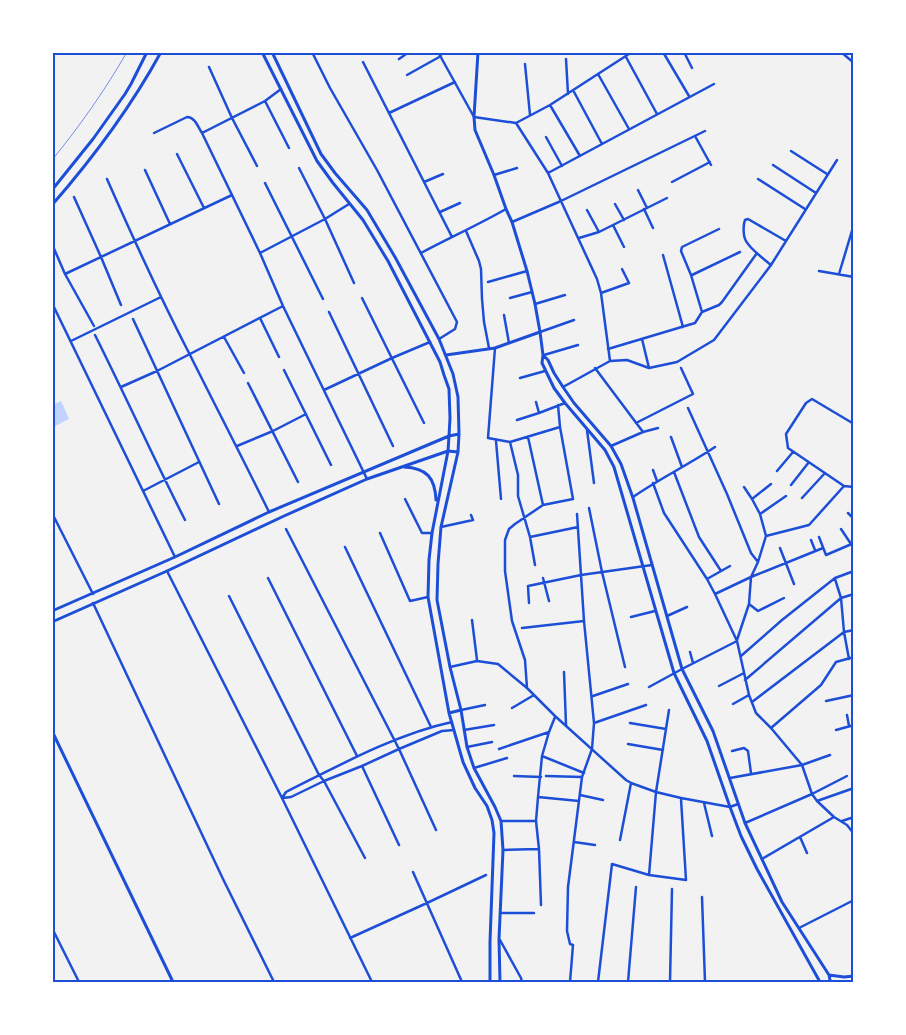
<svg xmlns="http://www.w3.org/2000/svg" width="906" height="1035" viewBox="0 0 906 1035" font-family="Quicksand,sans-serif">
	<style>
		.water { fill: #bfd3fe }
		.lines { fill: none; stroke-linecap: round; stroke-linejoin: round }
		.minor { stroke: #1d4ed8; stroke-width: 2.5 }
		.tertiary { stroke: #1d4ed8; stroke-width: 3 }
		.secondary { stroke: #1d4ed8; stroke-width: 3 }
		.rail { stroke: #7290e2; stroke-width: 1 }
		.neatline { fill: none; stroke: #1d4ed8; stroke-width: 2 }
	</style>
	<rect width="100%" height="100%" fill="#f2f2f2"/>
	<!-- water -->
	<path class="water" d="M61 401 69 419 53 427V405Z"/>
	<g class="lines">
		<!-- minor -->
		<path class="minor" d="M312 52 330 88 377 170 457 322 455 329 439 339
			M438 52 474 117 516 123 550 105 632 52
			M663 52 689 96
			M684 52 692 68
			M841 52 854 63
			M626 57 657 114
			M399 59 409 52
			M566 59 568 94
			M363 62 452 237
			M525 64 530 115
			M209 67 232 118 257 166
			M598 74 629 129
			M407 75 441 56
			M573 90 602 144
			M265 101 289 148
			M550 105 580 156
			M389 113 455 82
			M516 123 548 173 597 279 601 293 610 361
			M154 133 187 117C195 117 198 127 202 133L260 253 283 306 367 479
			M202 133 265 101 281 89
			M695 136 711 165
			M546 137 562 166
			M791 151 827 174
			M177 154 204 208
			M773 165 816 193
			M299 168 325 219 354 283
			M145 170 170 224
			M548 173 714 84
			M494 175 517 168
			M107 179C133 238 160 297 190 355 216 407 243 459 269 512
			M758 179 805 209
			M424 182 443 174
			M672 182 710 162
			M265 183 323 299
			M638 190 647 208
			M74 197 101 257 121 305
			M615 204 624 220
			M644 209 653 228
			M587 210 599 232
			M440 212 460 203
			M512 222 561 201 705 131
			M613 225 624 247
			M466 231 479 261 481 269 482 299 484 322 489 348
			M579 238 599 232 667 198
			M52 244 65 274 94 326
			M260 253 325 219 349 204
			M421 253C449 238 478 225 506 209
			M663 255 683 327
			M771 265C764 259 750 249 746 241 743 236 743 225 745 220L748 219 786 241
			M819 271 854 277
			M65 274 232 195
			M839 274 854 224
			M692 275 740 252
			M488 282 527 271
			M601 293 629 283 622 269
			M362 298 424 423
			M510 298 532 292
			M52 303 175 557
			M535 304 565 295
			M329 312 393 446
			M702 312 691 275 681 251 682 247 719 229
			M504 315 509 343
			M260 318 279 357
			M133 319 219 504
			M540 332 574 320
			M95 335C126 397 154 459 185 520
			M224 337 244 373
			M642 339 649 368
			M71 341 161 297
			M495 348 488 438 510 442 560 427
			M608 349 695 323 702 312 719 305 722 302 757 253
			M544 355 578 345
			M595 368 643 432
			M284 370 331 465
			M520 378 545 371
			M248 383 298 482
			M121 387 157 371 283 306
			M563 387 610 361 627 360 649 368 677 362 714 340 771 265 837 160
			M324 390 392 358 430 342
			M536 402 539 413
			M688 408 727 494 751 553 758 562
			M517 420 539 413 565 403
			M636 423 693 394 681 368
			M854 424 812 399 806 403 786 434 788 448 844 486 854 487
			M587 430 594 483
			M528 437 543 505
			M671 437 682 467
			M496 441 501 499
			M510 442 518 475V496L530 537 535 565
			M237 446 273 431 306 414
			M611 446 643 432 658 428
			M653 470 657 481
			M777 471 793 452
			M674 472 699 537 721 571
			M653 483 664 513 707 579 715 594 737 641 749 695 756 713 771 728 802 765 812 794 817 801 834 817 847 825 854 834
			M791 485 809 462
			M143 491 199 462
			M633 497C659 479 688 465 715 447
			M802 498 825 473
			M405 499 422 533H432
			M752 499 771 484
			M589 508 602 572 625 667
			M52 513 93 594
			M848 513 854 519
			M760 514 786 496
			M441 527 473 520 471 515
			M286 529 399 749 436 830
			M841 529 851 544
			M380 533 410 601 428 597
			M766 536 809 525 844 486
			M530 537 578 527
			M819 537 826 555 854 543
			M811 540 815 550
			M345 547 431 727
			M780 548 794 584
			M167 571 282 798 372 982
			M268 578 357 756
			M543 578 549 601
			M707 579 730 566
			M835 579 841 598 844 632 849 659
			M715 594 751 577 823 548
			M229 596 319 775 324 781 365 858
			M93 603 223 879 274 982
			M529 603 528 586 581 575 652 565
			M749 604 758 611 784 598
			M667 616 687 607
			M631 617 655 611
			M472 620 477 660
			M522 628 584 621
			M737 640 749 604 751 577 758 562 766 536 760 514 752 499 744 487
			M690 652 693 663
			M741 656 782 620 835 578 854 571
			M450 667 477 661 498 664 527 688 555 716 626 780 631 783 656 792 681 798 730 807 738 804
			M564 672 566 725
			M745 680 841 598 854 594
			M719 686 744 673
			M649 687 682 669 737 641
			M527 688 525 660 512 621 505 571V540L509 529 515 524 543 505 573 499 560 427 558 405
			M593 696 628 684
			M826 701 854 695
			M752 702 844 632 854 630
			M733 704 749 695
			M512 708 534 695
			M461 710 485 705
			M847 715 849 726
			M594 723 646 705
			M630 723 666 729
			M771 728 821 685 836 662 854 657
			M464 730 494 725
			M836 730 854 725
			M628 744 663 750
			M467 747 492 742
			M499 749 549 732
			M732 751 744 748 748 751 751 773
			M542 756 584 773
			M362 766 399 845
			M474 768 507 758
			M514 776 541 777
			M546 776 582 777
			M730 778 802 765 830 755
			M580 795 603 800
			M538 797 579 801
			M282 798 286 792C338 766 396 734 452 722
			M283 798 291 797 324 781 362 766 399 749 442 731 454 730
			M817 801 854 788
			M704 803 712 836
			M501 821H536
			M842 821 854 817
			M745 823 812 794 847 776
			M800 837 807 853
			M620 840 631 783
			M574 842 595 845
			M503 850 539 849
			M762 859 834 817
			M413 872 462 982
			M649 875 656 792 669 710
			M702 897 705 982
			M541 905 539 849 536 821 538 797 542 756 549 732 555 717
			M501 913H534
			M52 928 79 982
			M799 928 854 900
			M350 938 427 903 486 875
			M500 940 521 978 522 982
			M570 982 573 945 570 944 567 931 568 887 582 777 592 749 594 723 584 621 577 514
			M598 982 612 864 649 875 686 880 681 799
			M628 982 636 887
			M670 982 672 889"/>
		<!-- tertiary -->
		<path class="tertiary" d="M446 355 495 348 540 332
			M52 731 173 982"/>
		<!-- secondary -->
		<path class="secondary" d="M262 52 317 161 333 183 363 220 388 261 440 362 444 375 449 389 450 418 449 436 448 451 432 533 429 560 428 597 449 713 463 762 475 788 487 806 492 820 494 833 490 942V982
			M272 52 321 154 335 173 367 210 395 257 439 339 453 374 458 397 459 434 458 452 441 527 438 564 437 600 450 667 461 710 467 747 474 768 495 807 501 821 503 850 499 939 500 982
			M478 52 474 117 475 130 494 175 506 209 512 222 527 271 535 304 540 332 543 355 542 363 554 388 565 403 605 450 614 467 674 673 707 741 730 807 741 836 757 869 820 982
			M52 190 93 139 125 94 131 84 147 52
			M52 205C93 158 131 107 161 52
			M543 355 548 360 554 373 563 387 574 403 611 446 621 464 633 498 682 669 713 731 745 823 782 902 829 975
			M404 467C427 468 435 478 436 500
			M52 611 175 557 269 512 449 436 459 434
			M52 622 167 571 284 516 367 479 448 451 458 452
			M449 713 461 710
			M829 975 844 977 854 976
			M829 982 830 980 829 975
			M853 982H854"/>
		<!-- rail -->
		<path class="rail" d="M52 160C80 126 105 90 127 52"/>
	</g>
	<!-- border -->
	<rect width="906" height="1035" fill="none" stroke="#ffffff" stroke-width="108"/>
	<rect x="54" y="54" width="798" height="927" class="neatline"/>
</svg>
